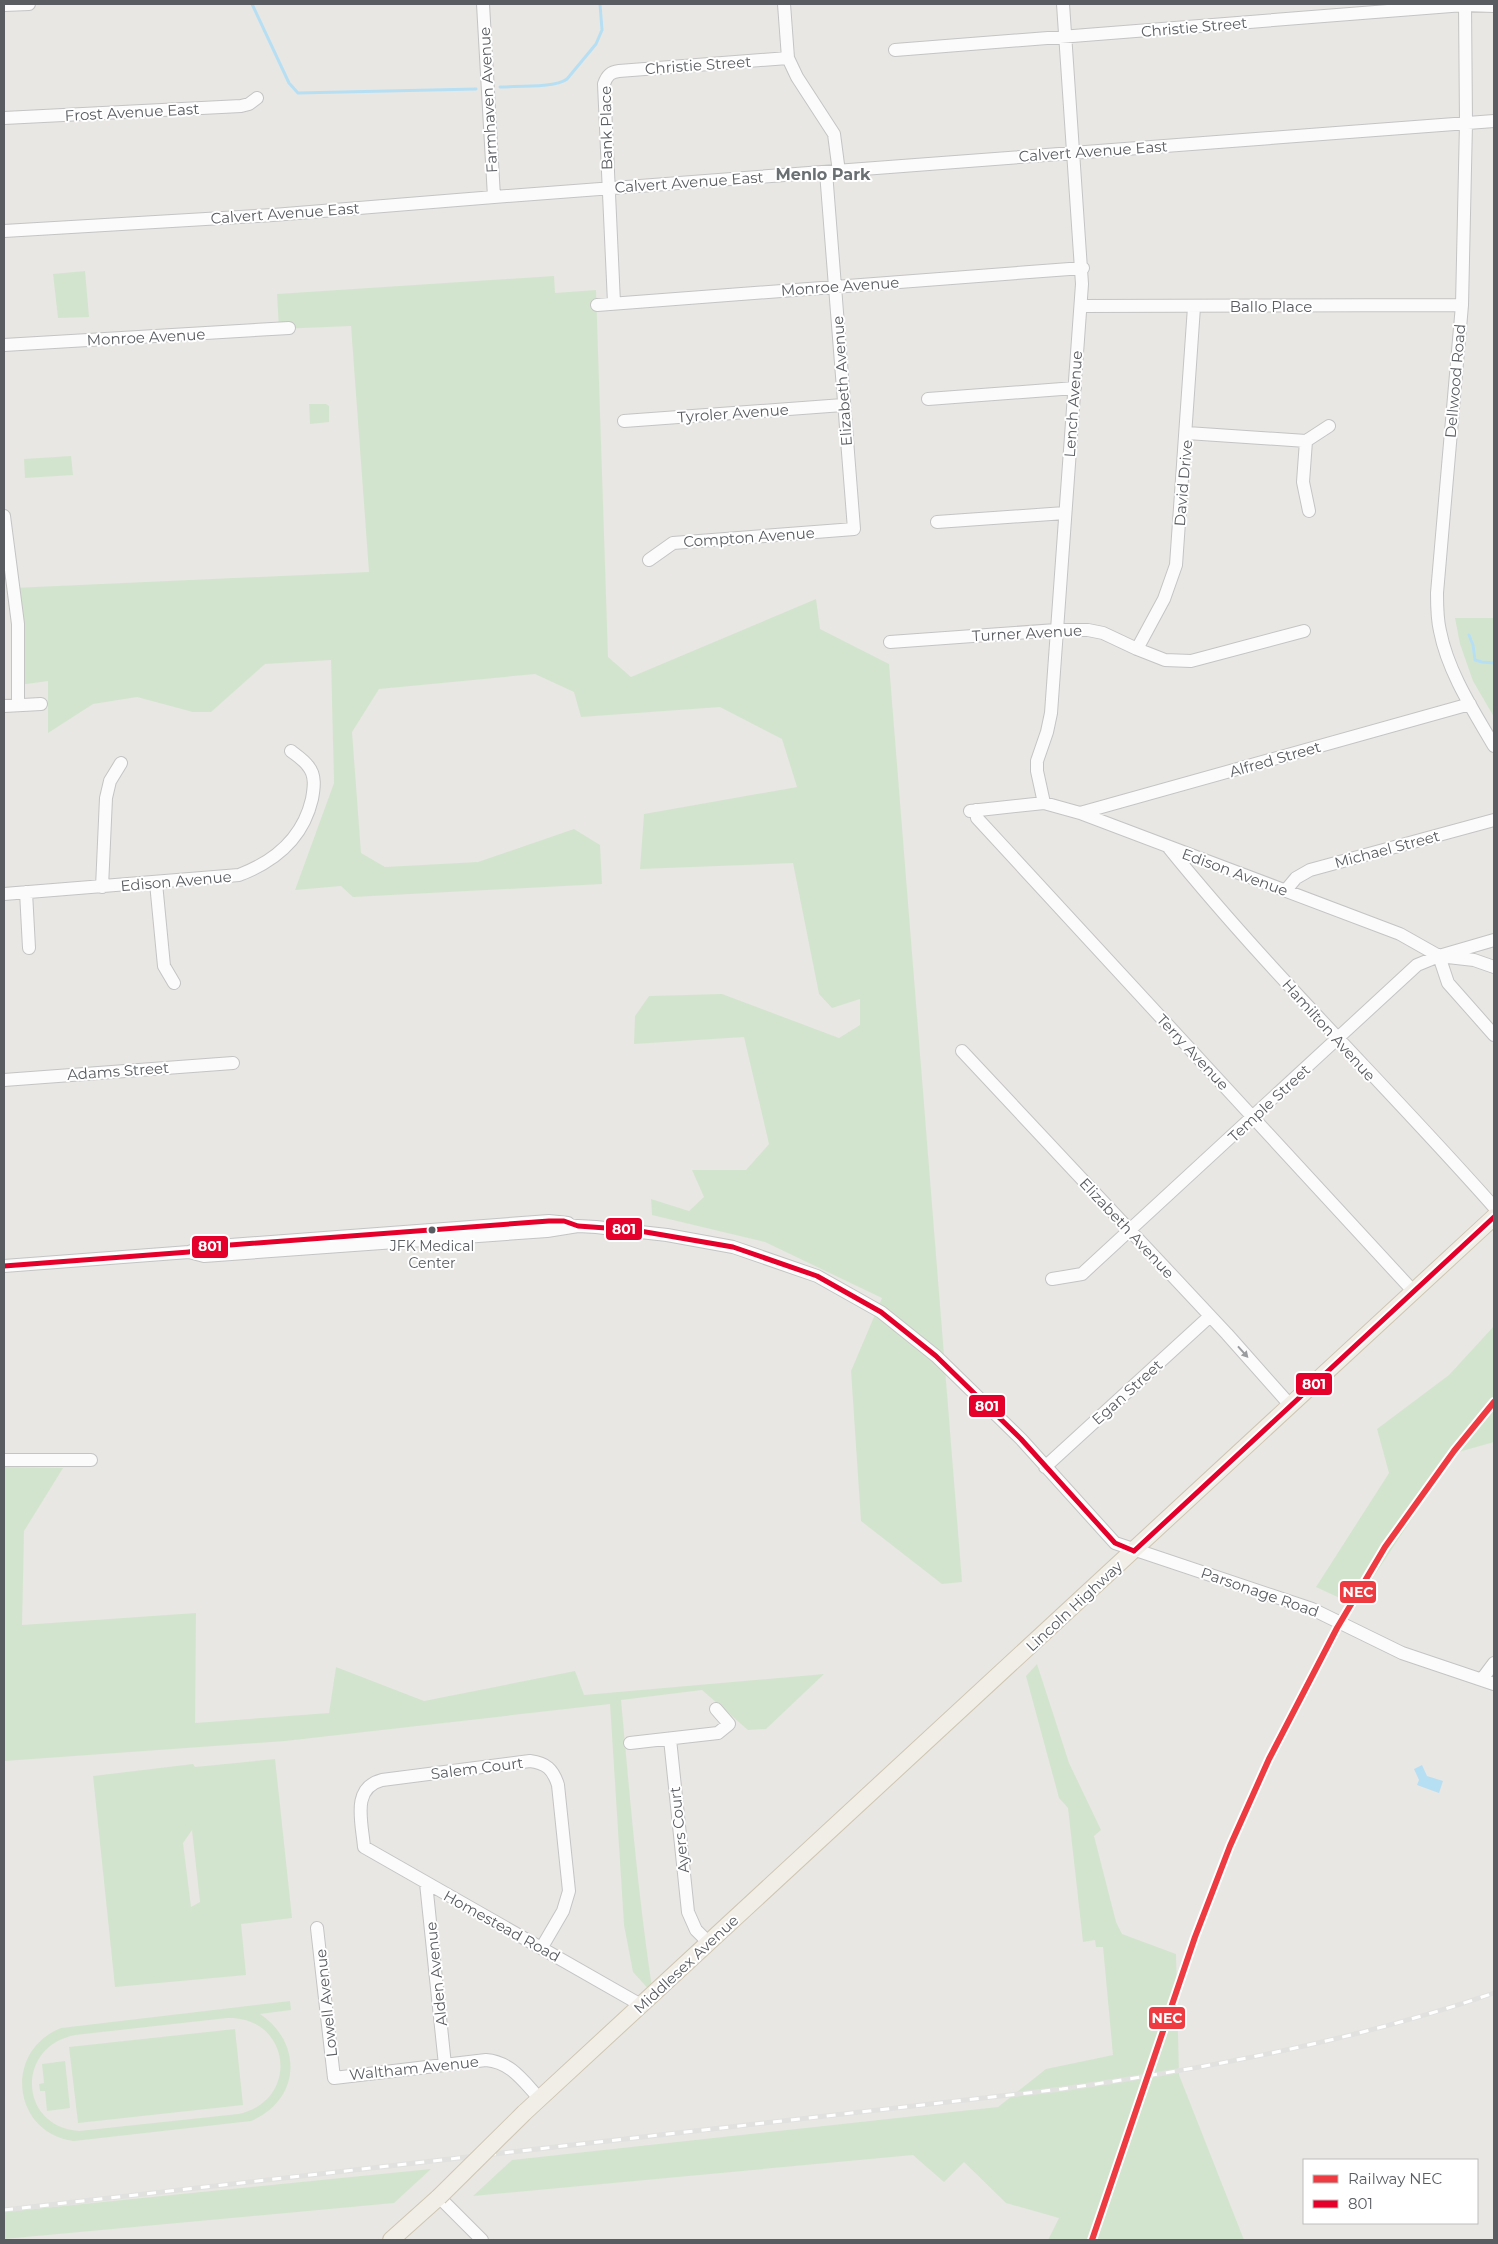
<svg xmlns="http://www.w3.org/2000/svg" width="1498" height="2244" viewBox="0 0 1498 2244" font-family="Montserrat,sans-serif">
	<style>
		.green { fill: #d3e4ce; fill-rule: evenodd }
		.water { fill: #b7dff3 }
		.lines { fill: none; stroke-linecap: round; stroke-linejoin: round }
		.stream { stroke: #b7dff3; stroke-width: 3 }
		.minor-casing { stroke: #c4c4c4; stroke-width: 14 }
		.major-casing { stroke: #cfc5b2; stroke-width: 18 }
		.minor { stroke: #fcfbfb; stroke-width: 12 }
		.major { stroke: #f0eee6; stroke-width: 16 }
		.rail-casing { stroke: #e1e1e0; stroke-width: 5 }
		.rail { stroke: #fff; stroke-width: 3; stroke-dasharray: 9; stroke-linecap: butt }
		.major-bridge-casing { stroke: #cfc5b2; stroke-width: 18; stroke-linecap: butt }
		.major-bridge { stroke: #f0eee6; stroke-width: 16 }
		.bus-1-casing { stroke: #fff; stroke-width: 9 }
		.bus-1 { stroke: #e4002b; stroke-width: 5 }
		.rail-1-casing { stroke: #fff; stroke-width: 10 }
		.rail-1 { stroke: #ee3a41; stroke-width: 6 }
		.oneway { fill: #9a9c9f }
		.bus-dot { fill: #595d61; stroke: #fff; stroke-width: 2 }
		.labels { text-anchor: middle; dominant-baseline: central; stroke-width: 4; stroke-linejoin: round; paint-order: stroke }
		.bus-label { font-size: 14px; fill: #595d61; stroke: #fff }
		.street-label { font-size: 15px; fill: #595d61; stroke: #fff }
		.neighbourhood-label { font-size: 16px; font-weight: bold; fill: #6a6f72; stroke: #fff }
		.line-badge { stroke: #fff; stroke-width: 2 }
		.badge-label { font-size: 14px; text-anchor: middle; font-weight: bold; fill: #fff }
	</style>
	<rect width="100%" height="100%" fill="#e8e7e3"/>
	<!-- green -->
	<path class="green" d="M85 271 89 317 58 318 53 274Z
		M554 276 555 293 596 290 608 657 631 677 816 599 820 629 889 664 962 1582 942 1584 861 1521 851 1371 882 1298 765 1242 652 1215 651 1199 689 1211 704 1197 692 1170H746L769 1144 744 1037 634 1044 635 1016 649 996 722 994 839 1038 860 1025V999L832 1008 819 994 793 863 640 869 644 814 797 787 782 739 720 707 581 717 574 692 535 674 379 689 352 732 361 853 385 867 478 862 574 829 600 845 602 884 353 897 341 886 295 890 334 783 331 660 265 664 211 712H193L137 697 93 704 48 733V681L19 685 13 588 369 572 351 326 279 329 277 294Z
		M309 404H326L329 406V422L310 424Z
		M71 456 73 475 25 478 24 459Z
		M1455 618H1494V717L1473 681 1460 644Z
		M1494 1326V1442L1455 1453 1355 1605 1316 1587 1389 1473 1377 1429 1449 1375Z
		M4 1467 63 1468 24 1531 22 1625 196 1613 195 1723 329 1713 336 1667 424 1701 575 1671 584 1695 824 1674 766 1729 748 1730 702 1690 621 1700C630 1798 638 1896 653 1994L633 1972 624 1925 610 1704 285 1741 4 1761Z
		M1037 1664 1069 1763 1101 1830 1094 1836 1116 1922 1122 1934 1176 1954 1179 2075 1244 2240H1048L1059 2218 1006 2203 964 2162 944 2182 913 2155 473 2196 512 2160 998 2107 1046 2069 1113 2055 1103 1947H1096L1095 1940 1083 1942 1068 1808 1059 1798 1026 1676Z
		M275 1759 292 1918 241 1924 246 1975 115 1987 93 1776 193 1764 195 1767ZM192 1830 200 1902 191 1907 183 1843Z
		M290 2001 291 2010 260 2014C303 2043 301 2100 251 2121L74 2141C12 2133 3 2051 61 2028ZM227 2018C291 2016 301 2101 238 2114L79 2131C19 2127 15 2047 75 2035Z
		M235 2029 243 2105 78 2123 69 2047Z
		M65 2061 70 2108 47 2111 45 2091H40L39 2084 44 2083 42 2064Z
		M431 2169 394 2203 4 2239V2212Z"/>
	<!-- water -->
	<path class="water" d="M1422 1765 1427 1776 1443 1781 1439 1793 1417 1785 1419 1780 1414 1769Z"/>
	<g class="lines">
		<!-- stream -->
		<path class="stream" d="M252 4 289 83 298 93 476 89
			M500 87C516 86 556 88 567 79L596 44 602 30 600 4
			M1469 635 1473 645 1475 660 1482 662 1494 663"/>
		<!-- minor casing -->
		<g class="minor-casing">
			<path id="minor" d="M483 4 494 197
				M784 4 788 58 797 77 834 134 839 172
				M1465 4 1466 123 1462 305 1437 593C1437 606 1437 619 1440 631 1448 672 1473 710 1494 746
				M4 5 29 4
				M895 50 1464 5 1494 6
				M4 118 241 106 249 104 257 98
				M4 231 273 215 494 197 1494 121
				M614 303 604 84C607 75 611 72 619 71L788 58
				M597 305 1083 268
				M1081 306 1462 305
				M4 345 289 328
				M928 399 1075 388
				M624 421 843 405
				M1187 433 1306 441 1329 426
				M1306 441 1303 482 1309 511
				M4 516 18 624V705
				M937 522 1065 513
				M649 560 673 543 854 529 826 172
				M890 642 1056 630H1088L1103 633 1137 649 1165 660 1191 661 1304 631
				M1137 649 1164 599 1176 565 1194 307
				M4 706 41 704
				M1044 803 1037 771V761L1047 732 1051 713 1082 284 1063 4
				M976 810 977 818 1414 1292
				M970 811 1044 803 1080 813 1400 934 1439 956 1474 960 1494 967
				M1080 813 1470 704
				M1169 848C1271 974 1387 1086 1494 1207
				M156 883 164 966 174 983
				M102 887 106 798 110 781 121 763
				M1286 890 1296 878 1310 870 1494 820
				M26 892 29 948
				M4 894 239 875C276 861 303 838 312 799 314 788 316 775 308 766 304 760 296 755 291 751
				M1439 956 1448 983 1494 1035
				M962 1051 1227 1334 1290 1405
				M4 1080 233 1063
				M189 1252 204 1256 547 1231 578 1226 596 1227 667 1235 733 1247 817 1276 881 1312 936 1356 1021 1439 1115 1543 1312 1609 1402 1653 1494 1684
				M4 1266 189 1252 204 1247 549 1221 568 1223
				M1052 1279 1082 1274 1417 965 1439 956 1494 940
				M4 1460H91
				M1045 1467 1209 1317
				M1482 1679 1494 1663
				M670 1739 688 1912 696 1930 709 1943
				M630 1743 718 1733 729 1724 716 1709
				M426 1883 445 2065
				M317 1928 334 2078 486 2060C511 2062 523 2081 540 2099
				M542 1947 563 1911 569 1891 558 1785C553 1769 546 1763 530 1761L382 1780C351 1788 362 1822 364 1847L641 2005
				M439 2197 482 2240"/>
		</g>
		<!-- major casing -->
		<g class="major-casing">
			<path id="major" d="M524 2113 1494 1217
				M391 2240 439 2197"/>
		</g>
		<!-- minor -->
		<use href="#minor" class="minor"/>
		<!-- major -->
		<use href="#major" class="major"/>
		<!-- rail casing -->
		<g class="rail-casing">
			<path id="rail" d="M4 2210 1062 2089C1208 2068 1355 2041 1494 1993"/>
		</g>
		<!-- rail -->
		<use href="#rail" class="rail"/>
		<!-- major-bridge casing -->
		<g class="major-bridge-casing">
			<path id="major-bridge" d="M439 2197 524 2113"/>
		</g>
		<!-- major-bridge -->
		<use href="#major-bridge" class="major-bridge"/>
		<!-- bus-1 casing -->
		<g class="bus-1-casing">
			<path id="bus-1" d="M4 1266 189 1252 204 1247 549 1221H564L578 1226 634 1230 733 1247 817 1276 881 1312 936 1356 1021 1439 1115 1543 1134 1551
				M1134 1551 1494 1217"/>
		</g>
		<!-- bus-1 -->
		<use href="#bus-1" class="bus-1"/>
		<!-- rail-1 casing -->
		<g class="rail-1-casing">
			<path id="rail-1" d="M1092 2240 1195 1937 1230 1846 1269 1759 1337 1628 1385 1547 1454 1451 1494 1402"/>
		</g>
		<!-- rail-1 -->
		<use href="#rail-1" class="rail-1"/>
	</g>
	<!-- one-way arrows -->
	<defs><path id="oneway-solid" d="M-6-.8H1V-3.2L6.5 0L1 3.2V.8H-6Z" transform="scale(1.25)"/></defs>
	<use class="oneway" href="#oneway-solid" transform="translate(1243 1352) rotate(48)"/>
	<!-- markers -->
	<circle class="bus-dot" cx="432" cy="1230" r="4.5"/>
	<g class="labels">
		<!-- bus labels -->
		<g class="bus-label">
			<text x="432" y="1246">JFK Medical<tspan x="432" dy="17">Center</tspan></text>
		</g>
		<!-- street labels -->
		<g class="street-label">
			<text transform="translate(1194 27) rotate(-5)">Christie Street</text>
			<text transform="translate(698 65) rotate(-4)">Christie Street</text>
			<text transform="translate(488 100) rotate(-93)">Farmhaven Avenue</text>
			<text transform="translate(132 112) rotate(-3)">Frost Avenue East</text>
			<text transform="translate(606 128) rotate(-91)">Bank Place</text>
			<text transform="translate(1093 151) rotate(-4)">Calvert Avenue East</text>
			<text transform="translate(689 182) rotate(-4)">Calvert Avenue East</text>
			<text transform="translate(285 213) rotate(-4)">Calvert Avenue East</text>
			<text transform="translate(840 286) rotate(-4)">Monroe Avenue</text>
			<text x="1271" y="306">Ballo Place</text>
			<text transform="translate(146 337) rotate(-3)">Monroe Avenue</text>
			<text transform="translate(842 381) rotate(-94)">Elizabeth Avenue</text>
			<text transform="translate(1455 381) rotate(-85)">Dellwood Road</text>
			<text transform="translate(1073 404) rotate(-86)">Lench Avenue</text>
			<text transform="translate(733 413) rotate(-4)">Tyroler Avenue</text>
			<text transform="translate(1183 483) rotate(-85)">David Drive</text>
			<text transform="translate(749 537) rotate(-4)">Compton Avenue</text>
			<text transform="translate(1027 633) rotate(-3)">Turner Avenue</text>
			<text transform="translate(1275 759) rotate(-16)">Alfred Street</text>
			<text transform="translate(1387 849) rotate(-15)">Michael Street</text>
			<text transform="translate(1235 872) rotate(20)">Edison Avenue</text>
			<text transform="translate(176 881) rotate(-5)">Edison Avenue</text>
			<text transform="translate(1329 1030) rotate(48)">Hamilton Avenue</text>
			<text transform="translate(1193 1052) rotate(47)">Terry Avenue</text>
			<text transform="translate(118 1071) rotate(-4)">Adams Street</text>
			<text transform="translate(1269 1103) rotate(-43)">Temple Street</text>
			<text transform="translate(1127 1228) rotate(47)">Elizabeth Avenue</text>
			<text transform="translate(1127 1392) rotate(-42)">Egan Street</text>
			<text transform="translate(1260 1592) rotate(19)">Parsonage Road</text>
			<text transform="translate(1074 1606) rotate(-43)">Lincoln Highway</text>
			<text transform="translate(477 1768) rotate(-7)">Salem Court</text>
			<text transform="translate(679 1830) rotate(-96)">Ayers Court</text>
			<text transform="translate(502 1926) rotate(29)">Homestead Road</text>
			<text transform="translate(686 1964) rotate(-43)">Middlesex Avenue</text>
			<text transform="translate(436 1974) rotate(-96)">Alden Avenue</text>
			<text transform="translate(326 2003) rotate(-96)">Lowell Avenue</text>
			<text transform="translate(414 2068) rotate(-6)">Waltham Avenue</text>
		</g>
		<!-- neighbourhood labels -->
		<g class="neighbourhood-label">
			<text x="823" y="174">Menlo Park</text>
		</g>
	</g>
	<g class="line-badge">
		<rect x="605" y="1217" width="38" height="24" rx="5" fill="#e4002b"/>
		<rect x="191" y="1235" width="38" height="24" rx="5" fill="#e4002b"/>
		<rect x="1295" y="1372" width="38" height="24" rx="5" fill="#e4002b"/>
		<rect x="968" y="1394" width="38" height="24" rx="5" fill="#e4002b"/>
		<rect x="1339" y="1580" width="38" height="24" rx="5" fill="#ee3a41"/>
		<rect x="1148" y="2006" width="38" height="24" rx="5" fill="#ee3a41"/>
	</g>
	<g class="badge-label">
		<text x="624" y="1234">801</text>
		<text x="210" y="1251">801</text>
		<text x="1314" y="1389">801</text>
		<text x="987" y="1411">801</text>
		<text x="1358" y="1597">NEC</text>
		<text x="1167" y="2023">NEC</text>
	</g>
	<!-- border -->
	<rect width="1498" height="2244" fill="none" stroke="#595d61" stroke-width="10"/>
	<!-- legend -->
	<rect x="1303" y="2159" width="175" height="65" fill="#ffffff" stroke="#bdbec0"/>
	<rect x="1313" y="2175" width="25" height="8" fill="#ee3a41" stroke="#bdbec0"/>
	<text x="1348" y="2184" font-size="15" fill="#595d61">Railway NEC</text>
	<rect x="1313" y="2200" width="25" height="8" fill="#e4002b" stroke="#bdbec0"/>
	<text x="1348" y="2209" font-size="15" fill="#595d61">801</text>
</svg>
